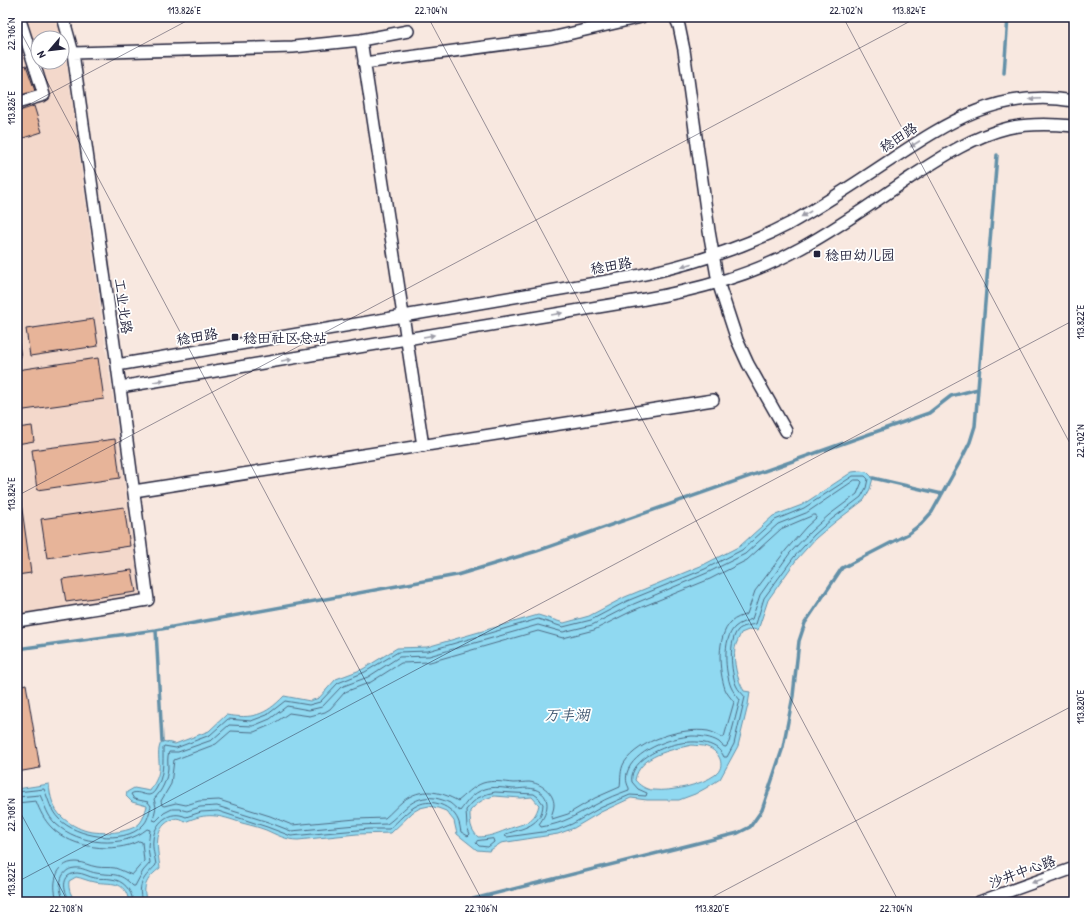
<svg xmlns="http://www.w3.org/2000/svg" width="1091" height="919" viewBox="0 0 1091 919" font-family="'Patrick Hand','LXGW WenKai TC',sans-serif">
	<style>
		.built { fill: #f3d8cb; fill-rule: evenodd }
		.water { fill: #90d9f1; stroke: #6490a8; fill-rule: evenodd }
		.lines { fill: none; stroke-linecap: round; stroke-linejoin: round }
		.shore { stroke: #4e6b84; stroke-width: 1 }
		.stream { stroke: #6490a8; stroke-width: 3.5 }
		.building { fill: #e7b499; stroke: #22223b }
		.minor-casing { stroke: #22223b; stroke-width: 14 }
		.minor { stroke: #fff; stroke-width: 11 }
		.oneway { fill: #9c9ca7 }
		.ticks { fill: none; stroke: #22223b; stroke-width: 1; stroke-opacity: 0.45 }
		.poi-dot { fill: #22223b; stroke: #fff; stroke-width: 1.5 }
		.labels { text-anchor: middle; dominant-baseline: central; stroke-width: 3.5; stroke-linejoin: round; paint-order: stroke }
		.street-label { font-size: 14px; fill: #22223b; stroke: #fff }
		.poi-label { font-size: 14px; fill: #22223b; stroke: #fff; text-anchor: start }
		.water-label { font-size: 15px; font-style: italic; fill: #435972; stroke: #fff }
		.neatline { fill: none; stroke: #22223b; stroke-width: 1.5 }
		.ticks-label { font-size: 10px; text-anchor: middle; fill: #22223b }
	</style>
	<rect width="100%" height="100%" fill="#f8e8e0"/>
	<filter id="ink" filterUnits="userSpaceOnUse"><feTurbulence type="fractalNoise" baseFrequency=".025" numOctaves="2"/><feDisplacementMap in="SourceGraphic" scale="8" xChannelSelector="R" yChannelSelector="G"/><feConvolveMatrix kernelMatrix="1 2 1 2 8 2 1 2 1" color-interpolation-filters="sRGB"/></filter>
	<g filter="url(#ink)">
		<!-- built -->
		<path class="built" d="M17 17H56L64 43 140 595 17 616ZM38 38H62V62H38Z"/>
		<!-- water -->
		<path class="water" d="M860 471 867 472 873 478 870 489 864 500 835 522 816 538 797 559 768 600 758 630 751 629 741 633C739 638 736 643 735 648 733 662 737 679 744 691L750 692 748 705 738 746 720 779 706 788 695 794 679 800H647L631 798 601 812 574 828 558 834 501 843 489 851 477 850 457 834 454 821 446 811 438 808 429 806 420 808 413 812 391 833 357 834 298 840C286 840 277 835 266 830 258 827 250 825 242 823 219 815 207 812 185 822 180 818 176 817 171 820 152 829 158 851 160 868 148 877 141 886 147 902H129C125 879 111 885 94 882 88 881 82 878 76 877L69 881C68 890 71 896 77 902H17V789L49 784C50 796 53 809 62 817 68 823 79 829 87 831 101 834 129 834 140 823 144 818 145 812 147 806L132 802 126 796 127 792 134 788 150 791C154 784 158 778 159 770 160 760 156 750 162 741L175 744 209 731 226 715C252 719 265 716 284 696L310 701 319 698 336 679 363 669 397 648 427 647 538 615 564 623 589 616 625 597 703 565 740 546 773 516 802 505 852 472ZM692 745C697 746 702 745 707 747 719 751 727 766 715 775 701 785 671 792 653 790 646 790 639 785 635 780 640 755 670 750 692 745ZM495 796 520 798 532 797 539 805C534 825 522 823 506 830 496 834 488 837 478 837 470 829 470 822 470 811 477 803 484 798 495 796Z"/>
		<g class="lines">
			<!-- shore -->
			<path class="shore" d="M855 480H860L862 482 857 494 829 515 811 531 790 553 760 595 752 619C747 621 739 623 735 627 722 639 725 672 731 687 733 692 737 696 740 700L729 742 726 747C723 747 722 745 719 742 711 737 701 736 692 736 671 737 633 751 627 773 626 779 626 782 629 788V790C618 794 607 798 597 804 575 815 566 823 541 827L539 824C548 813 553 795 534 789 527 787 520 789 513 789 503 788 494 786 485 789 472 793 467 802 460 811 456 809 454 806 450 803 446 801 440 799 435 798 411 795 404 812 387 824L356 825 291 831 268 822 217 806 200 807 187 811 179 809H172L164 813 156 821 153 820 156 807 154 799C162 791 167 780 168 768 168 763 167 757 169 752H178L212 740 229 725 253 726 270 719 287 706 309 710 322 707 341 687 368 677 399 657 429 656 538 625 563 632 592 625 629 606 707 573 745 554 778 524 806 513Z
				M814 515H816V518L806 527 786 550 755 591 747 614C742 616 735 618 731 622 716 637 719 671 725 689 727 694 731 698 734 702L724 737H722C718 735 713 732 708 731 682 727 639 740 624 763 620 770 621 779 620 787L595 798 568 814 552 819 551 817C552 813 554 809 554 805 554 792 540 783 529 782 524 782 519 783 513 783 503 782 493 780 483 783 472 787 466 795 458 801 440 791 421 787 403 801 397 806 391 813 385 818L356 819 292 825 270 816 219 800 199 801 186 805 176 803 164 806 162 805 161 801 171 784 174 760 216 744 231 731 254 732 273 724 289 713 310 716 325 712 330 709 345 692 371 682 401 663 430 662 538 631 563 638 594 630 632 611 710 579 747 560 781 529Z
				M17 792 44 789C49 800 50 810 59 819 76 837 124 845 142 826 148 821 149 813 151 806L148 802 134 799 131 794C136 790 143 795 149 795 153 794 154 792 156 789 164 776 163 762 163 748L164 746 176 748 210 735 228 719 251 721 267 715 285 701 309 705 320 702 338 683 365 672 398 652 428 651 538 619 563 627 591 620 627 601 705 569 742 550 775 520 804 508 853 476H865L868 479 866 488 861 497 832 519 814 535 794 557 764 598 756 624C751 625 742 626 738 630 728 641 731 672 736 685 738 690 742 693 745 697L734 744 727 757H724C710 724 626 751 632 782L638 789 647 793 646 796 630 795 600 808 572 824 557 830 507 837 505 836 506 834C523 828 542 826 543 804L538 797 534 794 495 792 487 794 478 798 472 803 466 810 467 827 470 834 468 836 461 832C460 828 460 824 458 820 452 806 432 798 418 805 407 810 399 821 389 829H369L291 836 267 827 218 811 201 812 186 817C170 809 154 823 153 840 152 848 155 857 156 865 144 878 137 883 142 902
				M17 797 40 795C45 805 47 816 56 824 79 845 123 849 147 829L150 830 148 846 150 863 143 871 135 886H133C119 871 113 876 96 873 89 872 82 867 75 868 58 869 57 891 65 902
				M17 803 36 801C40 811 44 820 52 828 72 848 114 854 139 841L142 842 144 861 132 875C127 873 121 870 115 868 109 867 103 868 97 867 90 866 83 862 76 862 54 862 51 887 58 902
				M493 839 494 842 488 847 479 846 476 843 477 841Z
				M71 902C66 895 61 884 68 876 71 874 74 873 77 873 83 873 89 877 95 878 101 879 106 878 111 879 123 880 132 890 133 902"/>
			<!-- stream -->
			<path class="stream" d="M1004 73 1008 17
				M873 478 942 494
				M156 630 162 741
				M17 649 156 630 457 575 537 551 929 413 951 396 978 389
				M461 902 738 833 750 827 762 810 783 747 793 696 799 641 805 623 842 568 908 534 921 524 932 512 961 460 970 442 975 426 978 389 997 155"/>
		</g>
		<!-- building -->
		<path class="building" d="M17 37 22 53 17 54Z
			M26 65 35 91 17 97V68Z
			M34 106 42 132 17 140V112Z
			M94 319 98 346 30 356 26 329Z
			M17 332 21 357 17 358Z
			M98 358 104 399 17 411V370Z
			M32 426 34 441 17 444V428Z
			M115 439 120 478 37 490 32 450Z
			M17 481H18L31 573 17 575Z
			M124 507 130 546 47 558 41 519Z
			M132 570 136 592 66 602 62 579Z
			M26 684 40 768 17 772V686Z"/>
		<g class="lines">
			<!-- minor casing -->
			<g class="minor-casing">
				<path id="minor" d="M675 17 679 26 684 50 709 231 718 282 737 340 748 364 786 431
					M361 40 423 446
					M73 53 293 47 361 40 408 31
					M364 63 551 38 641 17
					M17 103 44 95 19 17
					M117 365 631 277C686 266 739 250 789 224 823 205 856 183 889 161 948 122 999 88 1074 101
					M120 387 640 300C696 290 751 276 801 248 838 228 873 203 908 179 939 159 971 137 1008 128 1029 123 1052 124 1074 126
					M134 491 713 400
					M17 621 148 600 117 365 73 53 63 17
					M979 902 1074 868"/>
			</g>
			<!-- minor -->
			<use href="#minor" class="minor"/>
		</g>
		<!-- one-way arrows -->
		<defs><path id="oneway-solid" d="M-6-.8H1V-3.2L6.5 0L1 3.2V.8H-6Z"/></defs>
		<g class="oneway">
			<use href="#oneway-solid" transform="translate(1035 99) rotate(177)"/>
			<use href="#oneway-solid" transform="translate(915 144) rotate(147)"/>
			<use href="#oneway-solid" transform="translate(806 214) rotate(150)"/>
			<use href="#oneway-solid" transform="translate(687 265) rotate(165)"/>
			<use href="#oneway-solid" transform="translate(557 314) rotate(-10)"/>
			<use href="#oneway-solid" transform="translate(429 336) rotate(-10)"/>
			<use href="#oneway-solid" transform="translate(287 360) rotate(-10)"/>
			<use href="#oneway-solid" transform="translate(159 381) rotate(-10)"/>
			<use href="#oneway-solid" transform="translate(1037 881) rotate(160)"/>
		</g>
	</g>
	<!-- ticks -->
	<path class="ticks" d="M428 17 899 902M843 17 1074 451M17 25 483 902M17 111 194 17M17 496 918 17M17 806 68 902M17 882 1074 320M703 902 1074 705"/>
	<!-- markers -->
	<g class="poi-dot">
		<rect x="813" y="250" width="8" height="8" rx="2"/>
		<rect x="231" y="333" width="8" height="8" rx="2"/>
	</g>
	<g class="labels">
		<!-- street labels -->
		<g class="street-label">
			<text transform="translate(898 137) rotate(-33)">稔田路</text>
			<text transform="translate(611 265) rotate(-10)">稔田路</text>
			<text transform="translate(124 306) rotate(82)">工业北路</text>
			<text transform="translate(197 336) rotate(-10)">稔田路</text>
			<text transform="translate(1022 871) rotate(-20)">沙井中心路</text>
		</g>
		<!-- poi labels -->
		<g class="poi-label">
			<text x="825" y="254">稔田幼儿园</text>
			<text x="243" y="337">稔田社区总站</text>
		</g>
		<!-- water labels -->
		<g class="water-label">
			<text x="567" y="714">万丰湖</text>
		</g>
	</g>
	<!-- margin -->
	<rect width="1091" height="919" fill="none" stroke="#fff" stroke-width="44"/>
	<!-- north arrow -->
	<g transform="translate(50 50) rotate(242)"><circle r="19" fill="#ffffff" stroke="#a7a7b1"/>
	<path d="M0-3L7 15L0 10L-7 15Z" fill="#22223b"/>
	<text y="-6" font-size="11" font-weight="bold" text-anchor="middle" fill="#22223b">N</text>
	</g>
	<rect x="22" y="22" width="1047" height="875" class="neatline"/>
	<g class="ticks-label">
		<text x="184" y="14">113.826°E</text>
		<text x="431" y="14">22.704°N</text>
		<text x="846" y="14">22.702°N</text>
		<text x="909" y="14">113.824°E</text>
		<text transform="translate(11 34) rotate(-90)" y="4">22.706°N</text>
		<text transform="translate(11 108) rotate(-90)" y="4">113.826°E</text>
		<text transform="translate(1080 322) rotate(-90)" y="4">113.822°E</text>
		<text transform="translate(1080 441) rotate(-90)" y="4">22.702°N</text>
		<text transform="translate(11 494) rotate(-90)" y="4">113.824°E</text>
		<text transform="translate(1080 707) rotate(-90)" y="4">113.820°E</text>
		<text transform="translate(11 815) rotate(-90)" y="4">22.708°N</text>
		<text transform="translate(11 879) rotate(-90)" y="4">113.822°E</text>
		<text x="66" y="912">22.708°N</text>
		<text x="481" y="912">22.706°N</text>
		<text x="712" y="912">113.820°E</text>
		<text x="896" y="912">22.704°N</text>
	</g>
</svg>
